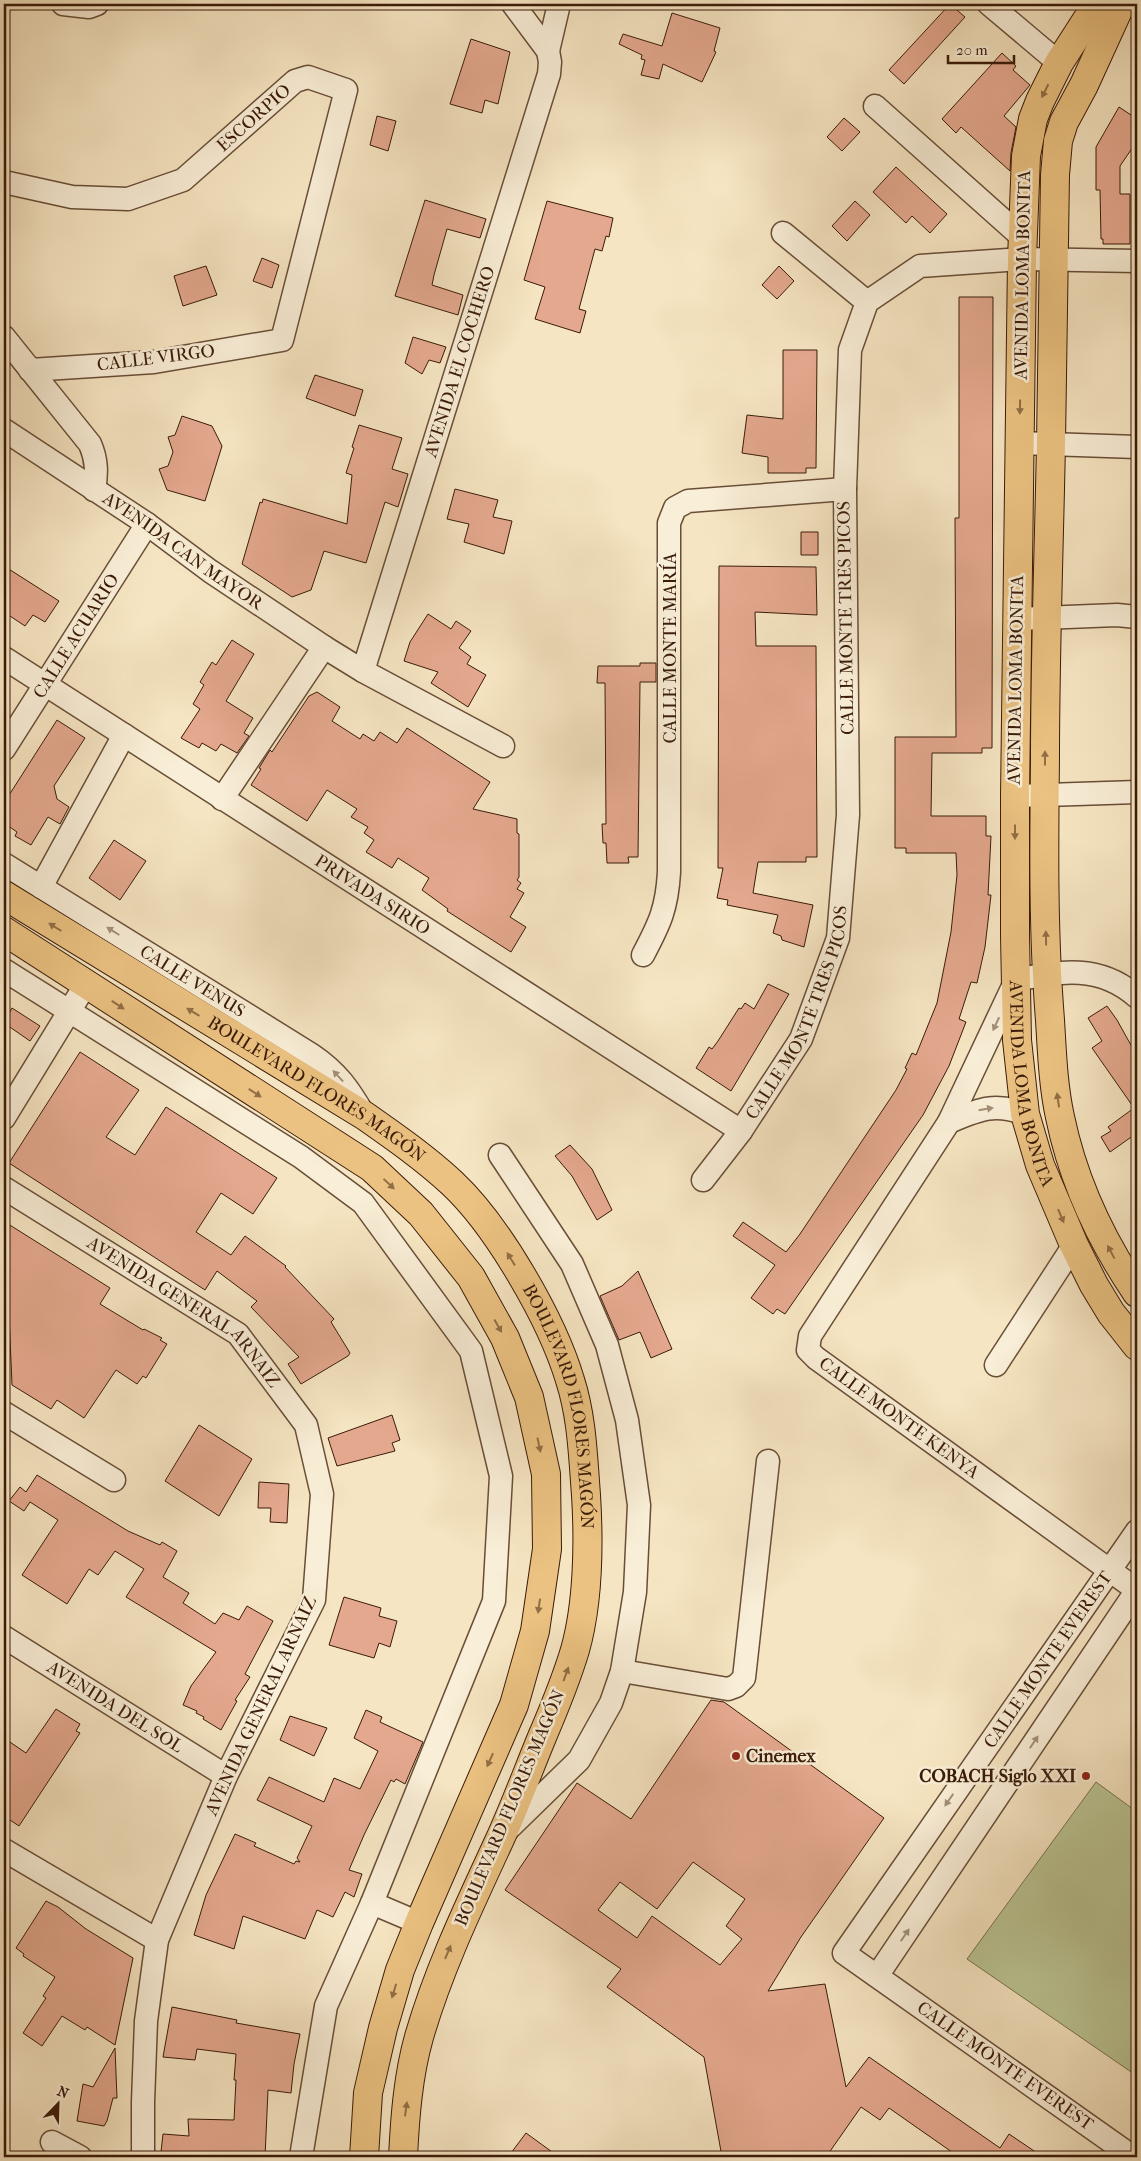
<svg xmlns="http://www.w3.org/2000/svg" width="1141" height="2161" viewBox="0 0 1141 2161" font-family="'IM FELL French Canon',serif">
	<style>
		.green { fill: #bbc594; stroke: #7a704e }
		.building { fill: #e4a88e; stroke: #3a1b09; fill-rule: evenodd }
		.lines { fill: none; stroke-linecap: round; stroke-linejoin: round }
		.minor-casing { stroke: #694e37; stroke-width: 25 }
		.major-casing { stroke: #3a1b09; stroke-width: 30 }
		.minor { stroke: #f9eed7; stroke-width: 22 }
		.major { stroke: #ebc281; stroke-width: 28 }
		.oneway { fill: #926e45 }
		.oneway2 { fill: #a38f7a }
		.poi-dot { fill: #8f2418; stroke: #f9eed7; stroke-width: 2 }
		.labels { text-anchor: middle; dominant-baseline: central; stroke-width: 5; stroke-linejoin: round; paint-order: stroke }
		.street-label { font-size: 18px; fill: #3a1b09; stroke: #f9eed7 }
		.poi-label { font-size: 18px; font-weight: bold; fill: #3a1b09; stroke: #f9eed7; text-anchor: start }
	</style>
	<rect width="100%" height="100%" fill="#f6e5c2"/>
	<filter id="stains"><feTurbulence type="fractalNoise" baseFrequency=".004" numOctaves="4"/><feColorMatrix values="0 0 0 0 .2 0 0 0 0 .09 0 0 0 0 .02 0 0 0 .5 -.17"/></filter>
	<radialGradient id="worn" r=".72"><stop offset=".6" stop-color="#630" stop-opacity="0"/><stop offset="1" stop-color="#630" stop-opacity=".3"/></radialGradient>
	<!-- green -->
	<path class="green" d="M1096 1782 1137 1812V2076L967 1959Z"/>
	<!-- building -->
	<path class="building" d="M950 4 965 17 904 84 889 70Z
		M672 13 720 28 714 51 716 52 702 82 663 64 659 79 641 75 645 60 641 59 642 55 619 44 623 34 662 46Z
		M471 39 510 52 498 104 485 100 482 113 450 104Z
		M1002 53 1016 66 1013 70 1030 85 1004 116 1016 127 1011 153 1010 171 961 127 956 133 942 119Z
		M1119 107 1137 119V141L1120 166V194H1130V244H1103V239H1101L1100 190H1096V147Z
		M377 116 396 121 388 151 370 145Z
		M844 118 860 132 842 151 827 137Z
		M896 167 947 214 930 233 912 216 906 223 873 192Z
		M425 200 486 219 480 238 447 229 434 275 432 285 463 295 458 315 395 296Z
		M547 201 613 218 609 237 606 236 602 251 595 249 579 309 586 311 580 333 535 319 545 287 524 280Z
		M855 201 870 215 847 241 832 226Z
		M262 258 279 265 272 288 253 281Z
		M206 266 217 295 183 306 174 276Z
		M779 266 794 281 777 299 762 285Z
		M959 297H993L992 748H982V753H932L931 816H986V836H991L988 895H991L985 947 977 983 971 982 959 1019 966 1022 949 1066 923 1115 785 1314 777 1309 773 1314 751 1298 775 1265 733 1236 743 1222 786 1252 800 1234 896 1090 907 1069 905 1068 912 1053 916 1055 937 1003 951 932 957 875 956 853H906V848H895V737H956L955 518H959Z
		M413 337 446 347 440 363 429 360 422 374 405 363Z
		M783 350H817L816 468H806V473H768V457L742 453 747 415 783 419Z
		M315 375 363 390 355 416 306 398Z
		M182 416 212 426 222 446 205 501 167 490 159 469 168 466 173 452 168 437 175 435Z
		M359 425 402 438 392 469 408 474 398 507 385 502 366 563 324 551 311 590 292 597 242 564 260 502 262 503 263 499 347 524 352 475 346 473 354 448 352 447Z
		M455 489 498 500 493 517 512 521 504 554 464 542 469 524 447 519Z
		M801 532H818V555H801Z
		M4 566 59 601 45 622 33 615 25 626 4 612Z
		M719 566 816 567 817 615 755 612 756 646H816L817 857H806V862H758L753 893 813 905 804 947 782 940 781 936 773 933 778 915 727 905 728 900 717 898 723 868H718Z
		M428 614 451 629 456 621 471 631 459 648 471 657 467 664 486 675 468 707 431 683 438 672 404 661 410 642Z
		M232 640 254 654 226 701 253 718 244 733 249 736 237 753 221 744 216 751 202 743 199 748 181 738 200 709 193 704 204 685 200 682 212 662 216 665Z
		M640 663H656V682H640L638 857H628L629 863H607L606 843H603L602 824H606L605 683H597L598 666H640Z
		M317 692 340 707 332 721 360 739 363 734 374 741 380 732 397 743 407 728 490 782 473 809 517 819V833L519 834V877L517 880 521 883 517 889 524 893 510 917 526 927 511 952 447 911 448 909 422 890 429 878 398 858 392 868 366 852 374 840 364 833 368 827 351 817 357 809 327 790 307 821 251 785 261 769 259 768 270 750 272 752 309 696Z
		M57 720 85 738 54 786 57 799 69 807 60 824 48 817 31 845 15 836 17 832 4 823V803Z
		M114 840 146 861 120 900 89 878Z
		M768 984 789 994 731 1091 696 1068 709 1047 712 1049 718 1041 739 1008 741 1009 745 1003 754 1009Z
		M1107 1006 1117 1020 1137 1056V1133L1110 1152 1101 1137 1111 1131 1108 1127 1134 1108 1092 1048 1102 1041 1088 1018Z
		M12 1008 40 1026 30 1041 4 1023Z
		M80 1052 139 1090 106 1137 135 1155 166 1107 277 1178 253 1214 221 1193 196 1232 231 1255 245 1236 286 1266 285 1267 334 1319 331 1322 350 1353 348 1356 301 1384 288 1364 299 1357 251 1307 257 1301 217 1271 205 1290 9 1163Z
		M570 1145 592 1169 612 1210 597 1220 572 1176 555 1156Z
		M5 1222 110 1288 100 1304 143 1330 144 1329 162 1338 160 1340 167 1344 146 1378 143 1376 137 1384 116 1370 84 1418 57 1400 51 1409 12 1385Z
		M638 1271 672 1349 651 1358 640 1332 619 1340 600 1296 622 1286Z
		M392 1415 400 1440 392 1443 395 1451 337 1466 328 1438Z
		M199 1425 252 1459 219 1516 165 1481Z
		M37 1475 128 1531 160 1545 162 1542 177 1551 163 1577 189 1593 183 1603 215 1624 223 1613 239 1620 247 1606 273 1621 245 1674 250 1677 235 1700 237 1701 221 1730 203 1719 204 1717 196 1713 197 1711 183 1705 191 1686 216 1652 126 1597 144 1569 115 1551 98 1575 89 1569 67 1604 22 1575 58 1520 30 1502 24 1511 9 1501 20 1487 26 1492Z
		M259 1482 289 1484 287 1523 270 1522 271 1508H258Z
		M344 1597 381 1608 379 1616 397 1621 390 1647 379 1643 374 1658 329 1645Z
		M711 1700 724 1702 884 1818 801 1937 768 1991 825 1984 846 2087 869 2057 1000 2148 1009 2134 1043 2157H959L889 2108 880 2120 861 2107 826 2157H722L704 2057 607 1987 621 1969 505 1890 577 1783 631 1819ZM693 1862 745 1899 726 1926 742 1939 720 1965 652 1916 637 1938 598 1910 620 1882 657 1909Z
		M56 1709 80 1724 76 1731 80 1733 19 1826 4 1816V1738L26 1753Z
		M366 1710 382 1717 380 1722 423 1742 405 1784 396 1779 394 1782 391 1780 364 1835 349 1870 362 1874 354 1897 345 1892 333 1917 317 1910 305 1939 243 1916 234 1949 194 1935 206 1895 235 1834 256 1843 254 1846 294 1864 296 1861 300 1862 297 1858 312 1826 257 1800 269 1777 324 1802 334 1778 360 1789 378 1751 354 1738Z
		M290 1716 327 1728 314 1756 280 1740Z
		M46 1901 58 1907 86 1929 133 1958 115 2045 87 2027 85 2030 62 2016 42 2046 23 2033 46 1998 43 1996 55 1977 23 1956 24 1954 16 1948Z
		M172 2007 237 2020 236 2023 300 2034 294 2064 291 2093 268 2090 265 2157H224V2152L189 2154V2152H161L163 2134 189 2136 188 2119 234 2120 236 2080H234L236 2054 197 2049 195 2060 163 2057Z
		M115 2048 117 2098H113L107 2121 104 2126 77 2121 83 2084 93 2087Z
		M526 2133 559 2157H508Z"/>
	<g class="lines">
		<!-- minor casing -->
		<g class="minor-casing">
			<g id="minor">
				<path d="M63 4 89 7 97 4"/>
				<path d="M989 4 1059 63"/>
				<path d="M548 51 559 4"/>
				<path d="M875 106 1023 238"/>
				<path id="s1" d="M4 182 72 197 128 199 183 180 295 81 308 77 346 90 282 340 154 362 30 370"/>
				<path d="M783 233 867 302"/>
				<path d="M4 337 90 444C97 460 97 473 94 490"/>
				<path id="s2" d="M4 430 147 524 210 571 324 647 363 671 503 746"/>
				<path d="M1019 443 1137 447"/>
				<path d="M1017 619 1117 615 1137 617"/>
				<path id="s3" d="M4 658 741 1131"/>
				<path id="s4" d="M363 671 549 74 550 62 548 51 513 4"/>
				<path id="s5" d="M4 749 147 524"/>
				<path d="M1015 796 1137 792"/>
				<path d="M222 799 324 647"/>
				<path id="s6" d="M4 864 312 1055C337 1072 349 1089 364 1115"/>
				<path d="M41 887 124 735"/>
				<path d="M643 955C660 923 667 908 669 872V523L675 508 688 501 845 489"/>
				<path d="M4 970 301 1157 363 1203 471 1351 501 1476 494 1601 372 1903 326 2006 301 2157"/>
				<path d="M4 1118 86 984"/>
				<path d="M949 1122C978 1110 994 1102 1025 1114"/>
				<path d="M500 1155 572 1264 607 1345 627 1420 639 1505 635 1592 622 1671 611 1703 579 1760 506 1831"/>
				<path id="s7" d="M703 1180 741 1131 801 1039 838 938 848 815 845 489 850 350 867 302 920 266 1022 259 1137 261"/>
				<path id="s8" d="M4 1188 238 1334 306 1425 322 1494 314 1600 226 1776 157 1940 146 2021 143 2102V2157"/>
				<path d="M996 1365 1074 1245"/>
				<path d="M4 1413 114 1480"/>
				<path d="M1137 1590 816 1358 808 1350 810 1336 949 1122 1016 980C1061 971 1100 964 1137 997"/>
				<path id="s9" d="M4 1637 226 1776"/>
				<path d="M622 1671 728 1689 736 1686 744 1678 768 1461"/>
				<path d="M4 1850 157 1940"/>
				<path d="M372 1903 419 1923"/>
				<path d="M877 1976 1137 1590"/>
				<path d="M52 2142 80 2157"/>
				<path id="s10" d="M1133 2157 844 1953 1137 1531"/>
			</g>
		</g>
		<!-- major casing -->
		<g class="major-casing">
			<g id="major">
				<path id="s11" d="M1097 4 1059 63 1040 101 1033 119 1026 156 1022 259 1015 796V935L1017 1040 1025 1114 1040 1165 1074 1245 1094 1285 1111 1313 1137 1346"/>
				<path d="M1121 4 1084 85 1064 122 1058 141 1055 175C1053 264 1053 354 1051 443 1049 548 1045 653 1045 758 1044 845 1043 933 1050 1020 1052 1052 1053 1085 1060 1117 1073 1180 1101 1240 1137 1293"/>
				<path id="s12" d="M4 895 365 1116C395 1137 425 1158 452 1183 498 1226 552 1320 570 1380 582 1417 583 1457 586 1495 589 1543 588 1604 575 1650 566 1680 554 1709 542 1737 528 1771 515 1806 500 1839 470 1904 439 1968 419 2037 408 2076 405 2117 403 2157"/>
				<path d="M4 931 372 1168 421 1214 471 1277 505 1338 529 1397 546 1474 547 1549 535 1631 514 1705 419 1923 400 1970 383 2028 368 2093 364 2157"/>
			</g>
		</g>
		<!-- minor -->
		<use href="#minor" class="minor"/>
		<!-- major -->
		<use href="#major" class="major"/>
	</g>
	<!-- one-way arrows -->
	<defs><path id="oneway-solid" d="M-6-.8H1V-3.2L6.5 0L1 3.2V.8H-6Z" transform="scale(1.25)"/></defs>
	<g class="oneway">
		<use href="#oneway-solid" transform="translate(1045 91) rotate(117)"/>
		<use href="#oneway-solid" transform="translate(1020 407) rotate(91)"/>
		<use href="#oneway-solid" transform="translate(1045 758) rotate(-90)"/>
		<use href="#oneway-solid" transform="translate(1015 832) rotate(90)"/>
		<use href="#oneway-solid" transform="translate(55 927) rotate(-148)"/>
		<use href="#oneway-solid" transform="translate(1046 938) rotate(-91)"/>
		<use href="#oneway-solid" transform="translate(118 1005) rotate(33)"/>
		<use href="#oneway-solid" transform="translate(193 1012) rotate(-149)"/>
		<use href="#oneway-solid" transform="translate(255 1093) rotate(33)"/>
		<use href="#oneway-solid" transform="translate(1058 1100) rotate(-98)"/>
		<use href="#oneway-solid" transform="translate(389 1184) rotate(43)"/>
		<use href="#oneway-solid" transform="translate(1061 1216) rotate(67)"/>
		<use href="#oneway-solid" transform="translate(1111 1252) rotate(-118)"/>
		<use href="#oneway-solid" transform="translate(511 1259) rotate(-122)"/>
		<use href="#oneway-solid" transform="translate(498 1326) rotate(61)"/>
		<use href="#oneway-solid" transform="translate(539 1445) rotate(78)"/>
		<use href="#oneway-solid" transform="translate(539 1606) rotate(98)"/>
		<use href="#oneway-solid" transform="translate(566 1674) rotate(-70)"/>
		<use href="#oneway-solid" transform="translate(490 1760) rotate(114)"/>
		<use href="#oneway-solid" transform="translate(448 1952) rotate(-67)"/>
		<use href="#oneway-solid" transform="translate(394 1991) rotate(107)"/>
		<use href="#oneway-solid" transform="translate(406 2109) rotate(-82)"/>
	</g>
	<g class="oneway2">
		<use href="#oneway-solid" transform="translate(113 931) rotate(-148)"/>
		<use href="#oneway-solid" transform="translate(996 1024) rotate(115)"/>
		<use href="#oneway-solid" transform="translate(338 1076) rotate(-133)"/>
		<use href="#oneway-solid" transform="translate(986 1109) rotate(-9)"/>
		<use href="#oneway-solid" transform="translate(1034 1742) rotate(-56)"/>
		<use href="#oneway-solid" transform="translate(949 1800) rotate(125)"/>
		<use href="#oneway-solid" transform="translate(905 1935) rotate(-56)"/>
	</g>
	<!-- markers -->
	<g class="poi-dot">
		<circle cx="736" cy="1756" r="5"/>
		<circle cx="1086" cy="1776" r="5"/>
	</g>
	<g class="labels">
		<!-- street labels -->
		<g class="street-label">
			<text stroke="none"><textPath href="#s1" startOffset="278">ESCORPIO</textPath></text>
			<text transform="translate(1023 275) rotate(-89)">AVENIDA LOMA BONITA</text>
			<text transform="translate(156 358) rotate(-7)">CALLE VIRGO</text>
			<text stroke="none"><textPath href="#s4" startOffset="324">AVENIDA EL COCHERO</textPath></text>
			<text stroke="none"><textPath href="#s2" startOffset="216">AVENIDA CAN MAYOR</textPath></text>
			<text transform="translate(846 618) rotate(-91)">CALLE MONTE TRES PICOS</text>
			<text stroke="none"><textPath href="#s5" startOffset="134">CALLE ACUARIO</textPath></text>
			<text transform="translate(670 648) rotate(-90)">CALLE MONTE MARÍA</text>
			<text transform="translate(1016 680) rotate(-89)">AVENIDA LOMA BONITA</text>
			<text stroke="none"><textPath href="#s3" startOffset="438">PRIVADA SIRIO</textPath></text>
			<text stroke="none"><textPath href="#s6" startOffset="222">CALLE VENUS</textPath></text>
			<text stroke="none"><textPath href="#s7" startOffset="195">CALLE MONTE TRES PICOS</textPath></text>
			<text stroke="none"><textPath href="#s11" startOffset="1099">AVENIDA LOMA BONITA</textPath></text>
			<text stroke="none"><textPath href="#s12" startOffset="368">BOULEVARD FLORES MAGÓN</textPath></text>
			<text stroke="none"><textPath href="#s8" startOffset="220">AVENIDA GENERAL ARNAIZ</textPath></text>
			<text stroke="none"><textPath href="#s12" startOffset="788">BOULEVARD FLORES MAGÓN</textPath></text>
			<text transform="translate(899 1418) rotate(36)">CALLE MONTE KENYA</text>
			<text stroke="none"><textPath href="#s10" startOffset="711">CALLE MONTE EVEREST</textPath></text>
			<text stroke="none"><textPath href="#s9" startOffset="131">AVENIDA DEL SOL</textPath></text>
			<text transform="translate(261 1706) rotate(-65)">AVENIDA GENERAL ARNAIZ</text>
			<text transform="translate(510 1808) rotate(-67)">BOULEVARD FLORES MAGÓN</text>
			<text transform="translate(1005 2066) rotate(35)">CALLE MONTE EVEREST</text>
		</g>
		<!-- poi labels -->
		<g class="poi-label">
			<text x="746" y="1756">Cinemex</text>
			<text x="1076" y="1776" text-anchor="end">COBACH Siglo XXI</text>
		</g>
	</g>
	<!-- margin -->
	<rect width="1141" height="2161" fill="none" stroke="#f6e5c2" stroke-width="20"/>
	<rect x="5" y="5" width="1131" height="2151" fill="none" stroke="#3a1b09" stroke-width="2.5"/>
	<rect x="10" y="10" width="1121" height="2141" fill="none" stroke="#3a1b09"/>
	<!-- north arrow -->
	<g transform="translate(58 2104) rotate(23)" stroke="#f9eed7" stroke-width="4" paint-order="stroke">
	<path d="M0-4L9 19L0 12L-9 19Z" fill="#3a1b09"/>
	<text y="-8" font-size="14" font-weight="bold" text-anchor="middle" fill="#3a1b09">N</text>
	</g>
	<!-- scale -->
	<path d="M948 55v8h66v-8" fill="none" stroke="#3a1b09" stroke-width="2.5"/>
	<text x="956" y="55" font-size="15" fill="#3a1b09" stroke="#f9eed7" stroke-width="4" paint-order="stroke">20 m</text>
	<rect width="100%" height="100%" filter="url(#stains)"/>
	<rect width="100%" height="100%" fill="url(#worn)"/>
</svg>
